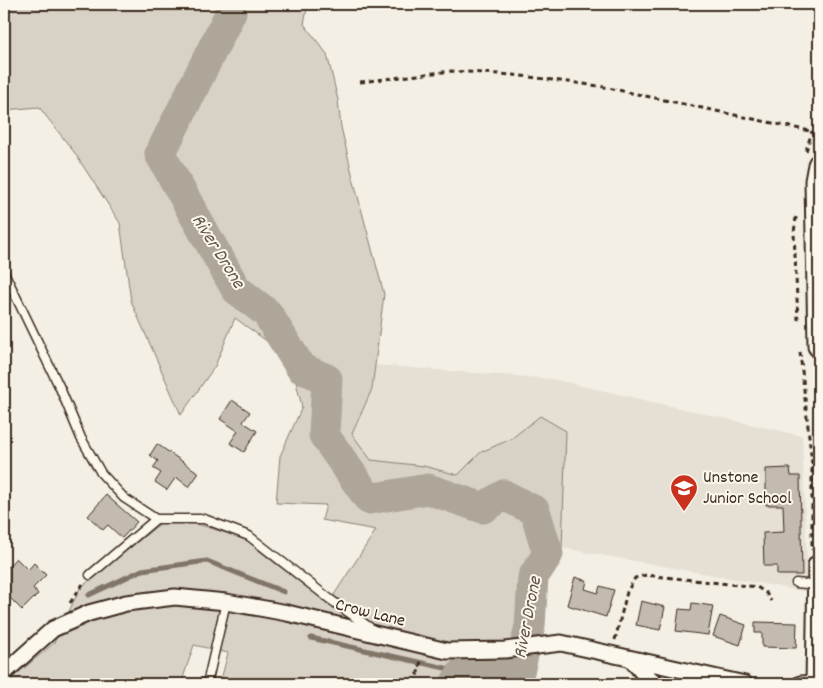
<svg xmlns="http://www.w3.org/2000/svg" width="823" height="688" viewBox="0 0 823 688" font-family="Dekko,sans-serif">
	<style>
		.built { fill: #e5dfd4 }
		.green { fill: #d8d1c6; stroke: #8a7e72 }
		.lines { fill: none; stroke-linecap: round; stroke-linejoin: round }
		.stream { stroke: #817468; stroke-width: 5 }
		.river { stroke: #afa69a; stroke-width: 31 }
		.building { fill: #c3bbb0; stroke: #3b2a1e }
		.service-casing { stroke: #3b2a1e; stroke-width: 11 }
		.minor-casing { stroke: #3b2a1e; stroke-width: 19 }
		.secondary-casing { stroke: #3b2a1e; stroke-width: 25 }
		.path { stroke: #3b2a1e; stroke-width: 3; stroke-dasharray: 5 4; stroke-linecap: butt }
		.service { stroke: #fbf7ec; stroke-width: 8 }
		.minor { stroke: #fbf7ec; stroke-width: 15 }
		.secondary { stroke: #fbf7ec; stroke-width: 21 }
		.labels { text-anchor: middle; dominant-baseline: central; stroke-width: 4; stroke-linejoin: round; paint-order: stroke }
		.poi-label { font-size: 18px; fill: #3b2a1e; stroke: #fbf7ec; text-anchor: start }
		.street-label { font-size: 18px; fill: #3b2a1e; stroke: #fbf7ec }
		.water-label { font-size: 19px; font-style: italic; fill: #645549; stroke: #fbf7ec }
	</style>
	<rect width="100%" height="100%" fill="#f3efe4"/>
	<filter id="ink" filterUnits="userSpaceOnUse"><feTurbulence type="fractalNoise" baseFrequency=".02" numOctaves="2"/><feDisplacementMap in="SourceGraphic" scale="10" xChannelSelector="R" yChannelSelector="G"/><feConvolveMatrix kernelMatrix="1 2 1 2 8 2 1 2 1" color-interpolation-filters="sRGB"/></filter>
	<g filter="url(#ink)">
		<!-- built -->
		<path class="built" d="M375 365 552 379 802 436 808 592 562 548 563 475 541 417 511 439 481 452 459 475 424 466 371 460 352 434 372 389Z"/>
		<!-- green -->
		<path class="green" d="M4 4H308L304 24 327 54 338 100 341 127 354 182 384 294 372 389 352 434 371 460 424 466 458 475 481 452 511 439 540 416 566 431 562 548 524 635 458 667 452 682 455 684H224L222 676 228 653 194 645 181 684 134 680 127 684H5L54 643 80 588 167 518 197 524 246 539 328 604 376 530 322 520 326 505 276 503 280 456 302 407 296 382 268 342 235 318 215 366 181 415 131 301 120 223 74 152 39 107 5 110 4 111Z"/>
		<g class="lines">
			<!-- stream -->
			<path class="stream" d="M89 595 142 570 207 561 284 592
				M311 638 463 672"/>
			<!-- river -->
			<path class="river" d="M229 4 231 12 160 154 236 289 267 313 301 368 327 379 324 435 369 499 428 489 483 508 504 495 535 511 548 554 533 577 530 626 518 676 463 672 456 682 459 684"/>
		</g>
		<!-- building -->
		<path class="building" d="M232 400 250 412 243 422 257 431 244 452 230 443 238 431 220 419Z
			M157 444 199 473 189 487 176 477 167 490 155 482 161 473 153 468 158 461 150 455Z
			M790 468 791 476H800L802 575H777V566H764L763 533 784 532 783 505H766V469Z
			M106 495 137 522 122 538 108 525 103 530 88 516Z
			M16 558 28 570 34 563 46 575 33 588 38 594 22 610 4 592V571Z
			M575 577 587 581 585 589 598 593 600 586 614 590 606 617 567 605Z
			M641 601 665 607 660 630 636 625Z
			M692 603 713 606 708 635 676 631 679 609 691 610Z
			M720 616 746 625 740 645 713 636Z
			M755 622 797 623 796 648 762 647V633H755Z"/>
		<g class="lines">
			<!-- service casing -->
			<g class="service-casing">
				<path id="service" d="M4 272 60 388 81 438 101 473 124 498 156 519H204L249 536 331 600 372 629
					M90 575 156 519
					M796 583 817 585
					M207 684 226 602"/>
			</g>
			<!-- minor casing -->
			<g class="minor-casing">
				<path id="minor" d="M631 659 642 672 657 684
					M4 673 53 629 89 613 126 603 175 597 226 602 287 613 447 651 505 650 561 643 745 684
					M800 684 817 683"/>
			</g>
			<!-- secondary casing -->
			<g class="secondary-casing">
				<path id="secondary" d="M819 165 816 181 819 346
					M817 684 819 566"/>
			</g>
			<!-- path -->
			<path class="path" d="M360 82 451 71 514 75 599 86 819 133
				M806 151 812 131
				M796 217 794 233 798 320
				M800 352 812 464V550
				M70 603 83 584
				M615 640 627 592 635 578 646 575 757 587 766 593 771 601
				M415 684 421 661"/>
			<!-- service -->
			<use href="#service" class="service"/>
			<!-- minor -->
			<use href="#minor" class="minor"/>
			<!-- secondary -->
			<use href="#secondary" class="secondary"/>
		</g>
	</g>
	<!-- icons -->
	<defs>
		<g id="school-pin" transform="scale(1.4375)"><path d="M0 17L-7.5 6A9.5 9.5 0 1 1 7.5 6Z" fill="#c8321e" stroke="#fbf7ec"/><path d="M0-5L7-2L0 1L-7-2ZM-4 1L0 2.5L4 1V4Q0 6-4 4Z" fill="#fff"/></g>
	</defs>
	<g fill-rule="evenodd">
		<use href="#school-pin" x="684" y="488"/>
	</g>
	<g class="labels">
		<!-- poi labels -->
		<g class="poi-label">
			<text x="703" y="478">Unstone<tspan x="703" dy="21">Junior School</tspan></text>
		</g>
		<!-- street labels -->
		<g class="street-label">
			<text transform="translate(370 614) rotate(14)">Crow Lane</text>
		</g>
		<!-- water labels -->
		<g class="water-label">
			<text transform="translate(217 252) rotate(58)">River Drone</text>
			<text transform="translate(529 618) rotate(-79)">River Drone</text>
		</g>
	</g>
	<!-- margin -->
	<rect width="823" height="688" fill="none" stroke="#fbf7ec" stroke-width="20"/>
	<rect x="10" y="10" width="803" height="668" fill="none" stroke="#3b2a1e" stroke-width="2" filter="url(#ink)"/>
</svg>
